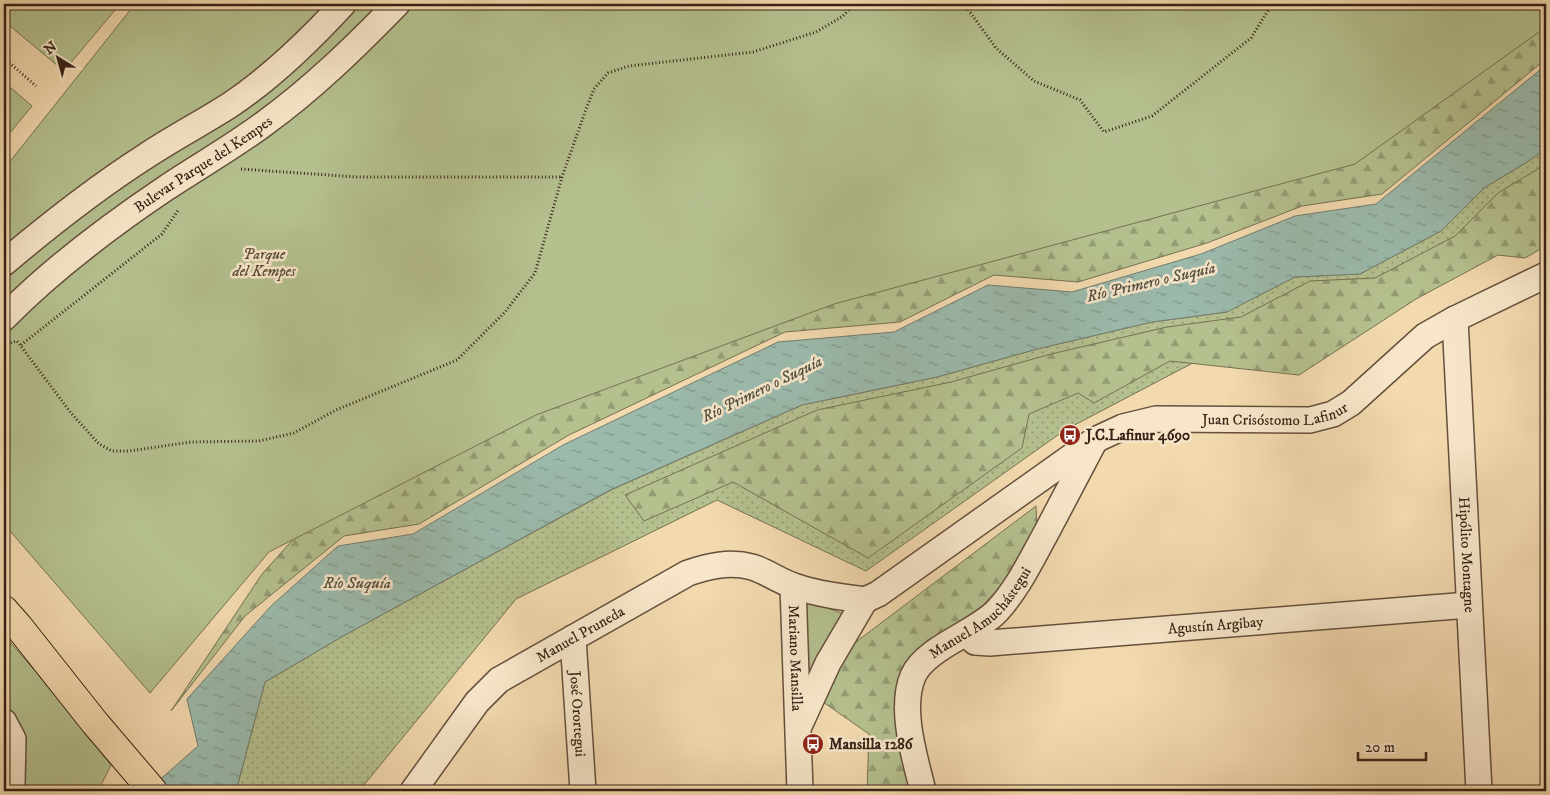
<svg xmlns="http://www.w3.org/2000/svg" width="1550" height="795" viewBox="0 0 1550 795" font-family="'IM FELL DW Pica',serif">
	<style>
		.grass { fill: url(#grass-dots); stroke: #767152 }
		.forest { fill: url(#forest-firs); stroke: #767152 }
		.park { fill: #b5c08f; stroke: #767152 }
		.water { fill: url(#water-ripples); stroke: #737d70 }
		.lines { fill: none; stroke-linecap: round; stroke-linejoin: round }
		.minor-casing { stroke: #65503c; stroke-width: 28 }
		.major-casing { stroke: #362216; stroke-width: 30 }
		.path { stroke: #362216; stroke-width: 3; stroke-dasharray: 1 2.5; stroke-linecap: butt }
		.minor { stroke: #f7e6ca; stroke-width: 25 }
		.major { stroke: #f2d9ae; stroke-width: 28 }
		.labels { text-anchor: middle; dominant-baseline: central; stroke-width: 5; stroke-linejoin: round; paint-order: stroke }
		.street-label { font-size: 15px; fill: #362216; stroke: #f7e6ca }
		.park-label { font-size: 15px; font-style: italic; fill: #564a34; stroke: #f7e6ca }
		.poi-label { font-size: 15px; font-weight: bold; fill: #362216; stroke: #f7e6ca; text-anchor: start }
		.water-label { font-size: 16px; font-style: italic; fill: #545043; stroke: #f7e6ca }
	</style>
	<defs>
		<pattern id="grass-dots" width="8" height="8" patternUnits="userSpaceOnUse" patternTransform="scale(1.25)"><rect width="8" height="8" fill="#b5c08f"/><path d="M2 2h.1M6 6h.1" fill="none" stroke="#949c74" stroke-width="1.8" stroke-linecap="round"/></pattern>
		<pattern id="forest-firs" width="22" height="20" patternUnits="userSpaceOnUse" patternTransform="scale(1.25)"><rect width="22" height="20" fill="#b5c08f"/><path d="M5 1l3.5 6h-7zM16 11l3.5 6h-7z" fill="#949c74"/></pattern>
		<pattern id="water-ripples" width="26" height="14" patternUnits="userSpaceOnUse" patternTransform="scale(1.25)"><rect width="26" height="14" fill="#9bbaac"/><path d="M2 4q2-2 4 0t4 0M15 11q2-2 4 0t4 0" fill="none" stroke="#7f978b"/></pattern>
	</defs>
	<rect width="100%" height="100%" fill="#f2d9ae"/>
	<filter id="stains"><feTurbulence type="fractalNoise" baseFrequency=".004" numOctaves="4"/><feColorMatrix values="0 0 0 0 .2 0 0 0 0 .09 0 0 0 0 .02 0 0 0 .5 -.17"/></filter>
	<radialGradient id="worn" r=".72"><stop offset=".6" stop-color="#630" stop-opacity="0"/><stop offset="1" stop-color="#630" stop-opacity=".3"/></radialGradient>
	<!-- grass -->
	<path class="grass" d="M1546 149V201L1478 249 1229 344 1065 430 866 571 717 500 516 599 359 791H236L265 682 343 636 611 490 802 405 937 377 1037 349 1152 322 1226 312 1295 277 1360 274 1441 231 1484 188 1527 162Z"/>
	<!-- forest -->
	<path class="forest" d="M1546 4V59L1382 194 1302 206 1207 243 1078 282 994 275 900 322 785 332 569 435 419 524 344 536 245 616 171 711 262 574 407 413Z
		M1546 164V246L1525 258 1498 255 1416 299 1299 375 1170 361 1094 403 1078 393 1029 414 1022 448 868 558 733 482 644 521 625 495 817 410 951 382 1051 354 1167 327 1241 317 1310 281 1375 278 1455 236 1498 193Z
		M1036 506 1037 527 1012 574 982 606 929 642 905 676 915 791H867L869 734 813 695 844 651Z"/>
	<!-- park -->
	<path class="park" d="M4 4H120L64 71 4 21Z
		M135 4H1546V27L1355 164 834 304 536 415 269 552 150 693 4 524V169Z
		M4 82 32 106 4 140Z
		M801 598 852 617 803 702Z
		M4 635 36 672 111 765 98 791H4Z"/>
	<!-- water -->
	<path class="water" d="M1546 65V149L1527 162 1484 188 1441 231 1360 274 1295 277 1227 312 1152 322 1037 349 937 377 802 405 610 490 343 636 265 682 236 791H147L198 746 187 699 271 606 338 546 413 534 563 445 778 342 894 332 988 285 1072 292 1201 254 1295 216 1376 204Z"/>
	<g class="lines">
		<!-- minor casing -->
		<g class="minor-casing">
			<g id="minor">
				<path d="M4 263C49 225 96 188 146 156 173 138 202 123 230 105 272 77 309 41 343 4"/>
				<path id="s1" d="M4 318C51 270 111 225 166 188 199 166 233 147 265 123 313 88 355 47 397 4"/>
				<path id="s2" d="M1455 319 1479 791"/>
				<path id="s3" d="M793 586 800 791"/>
				<path id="s4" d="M865 600 878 594 1095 440 1123 427 1156 419 1310 420 1333 414 1351 403 1425 336 1455 319 1546 275"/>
				<path id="s5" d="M966 633 975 642 990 643 1469 605"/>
				<path id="s6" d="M573 638 583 791"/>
				<path d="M4 722 13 739 12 783 8 791"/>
				<path d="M800 724 828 663 865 600"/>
				<path id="s7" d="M413 791 477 702 499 680 688 573C709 566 730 561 752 567 766 571 779 581 794 586 817 594 841 597 865 600"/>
				<path id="s8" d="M923 791C915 758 899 709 913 676 925 648 976 633 997 611 1018 588 1030 562 1045 535 1061 505 1077 474 1093 444"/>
			</g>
		</g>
		<!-- major casing -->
		<g class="major-casing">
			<path id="major" d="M4 610 19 627 95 723 153 791"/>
		</g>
		<!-- path -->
		<path class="path" d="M964 4 996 48 1034 81 1080 100 1104 132 1152 116 1251 38 1272 4
			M4 58 36 86
			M241 169 357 177H562
			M4 345 17 341 71 413 99 444 112 451H129L191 442 259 441 294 433 336 410 457 360 505 312 535 273 562 177 585 112 594 89 608 73 629 66 753 52 816 32 843 16 854 4
			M21 345 162 234 179 209"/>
		<!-- minor -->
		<use href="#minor" class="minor"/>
		<!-- major -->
		<use href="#major" class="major"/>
	</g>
	<!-- icons -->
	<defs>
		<g id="bus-disc" transform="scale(1.125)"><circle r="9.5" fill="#8f2418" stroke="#f7e6ca"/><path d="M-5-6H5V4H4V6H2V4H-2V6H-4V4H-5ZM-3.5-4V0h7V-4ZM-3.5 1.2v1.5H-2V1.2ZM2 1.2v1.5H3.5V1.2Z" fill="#fff"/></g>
	</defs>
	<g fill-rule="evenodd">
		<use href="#bus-disc" x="1070" y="435"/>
		<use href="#bus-disc" x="813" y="744"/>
	</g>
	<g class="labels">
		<!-- street labels -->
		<g class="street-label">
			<text stroke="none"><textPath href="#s1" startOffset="252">Bulevar Parque del Kempes</textPath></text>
			<text stroke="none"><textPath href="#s4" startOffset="465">Juan Crisóstomo Lafinur</textPath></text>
			<text stroke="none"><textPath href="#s2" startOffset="236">Hipólito Montagne</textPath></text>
			<text stroke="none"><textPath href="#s8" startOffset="211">Manuel Amuchástegui</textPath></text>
			<text stroke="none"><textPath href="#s5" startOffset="254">Agustín Argibay</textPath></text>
			<text stroke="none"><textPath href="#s7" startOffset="234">Manuel Pruneda</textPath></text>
			<text stroke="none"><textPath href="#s3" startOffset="72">Mariano Mansilla</textPath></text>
			<text stroke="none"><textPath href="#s6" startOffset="76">José Orortegui</textPath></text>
		</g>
		<!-- park labels -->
		<g class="park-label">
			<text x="264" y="254">Parque<tspan x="264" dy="17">del Kempes</tspan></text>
		</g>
		<!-- poi labels -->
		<g class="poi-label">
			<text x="1086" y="435">J.C.Lafinur 4690</text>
			<text x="829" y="744">Mansilla 1286</text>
		</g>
		<!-- water labels -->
		<g class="water-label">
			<text transform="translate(1151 282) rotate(-13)">Río Primero o Suquía</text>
			<text transform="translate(762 389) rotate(-26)">Río Primero o Suquía</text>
			<text x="357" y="583">Río Suquía</text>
		</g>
	</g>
	<!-- margin -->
	<rect width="1550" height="795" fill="none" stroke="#f2d9ae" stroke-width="20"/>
	<rect x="5" y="5" width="1540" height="785" fill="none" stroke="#362216" stroke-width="2.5"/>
	<rect x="10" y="10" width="1530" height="775" fill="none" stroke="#362216"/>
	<!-- north arrow -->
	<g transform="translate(58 58) rotate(323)" stroke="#f7e6ca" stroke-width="4" paint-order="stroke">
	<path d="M0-4L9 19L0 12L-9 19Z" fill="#362216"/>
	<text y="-8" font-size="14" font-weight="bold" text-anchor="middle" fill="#362216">N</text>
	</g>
	<!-- scale -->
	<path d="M1358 752v8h68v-8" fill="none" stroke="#362216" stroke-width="2.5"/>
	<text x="1365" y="752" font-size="15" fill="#362216" stroke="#f7e6ca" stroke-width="4" paint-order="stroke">20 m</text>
	<rect width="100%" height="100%" filter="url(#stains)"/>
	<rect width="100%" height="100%" fill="url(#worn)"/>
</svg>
